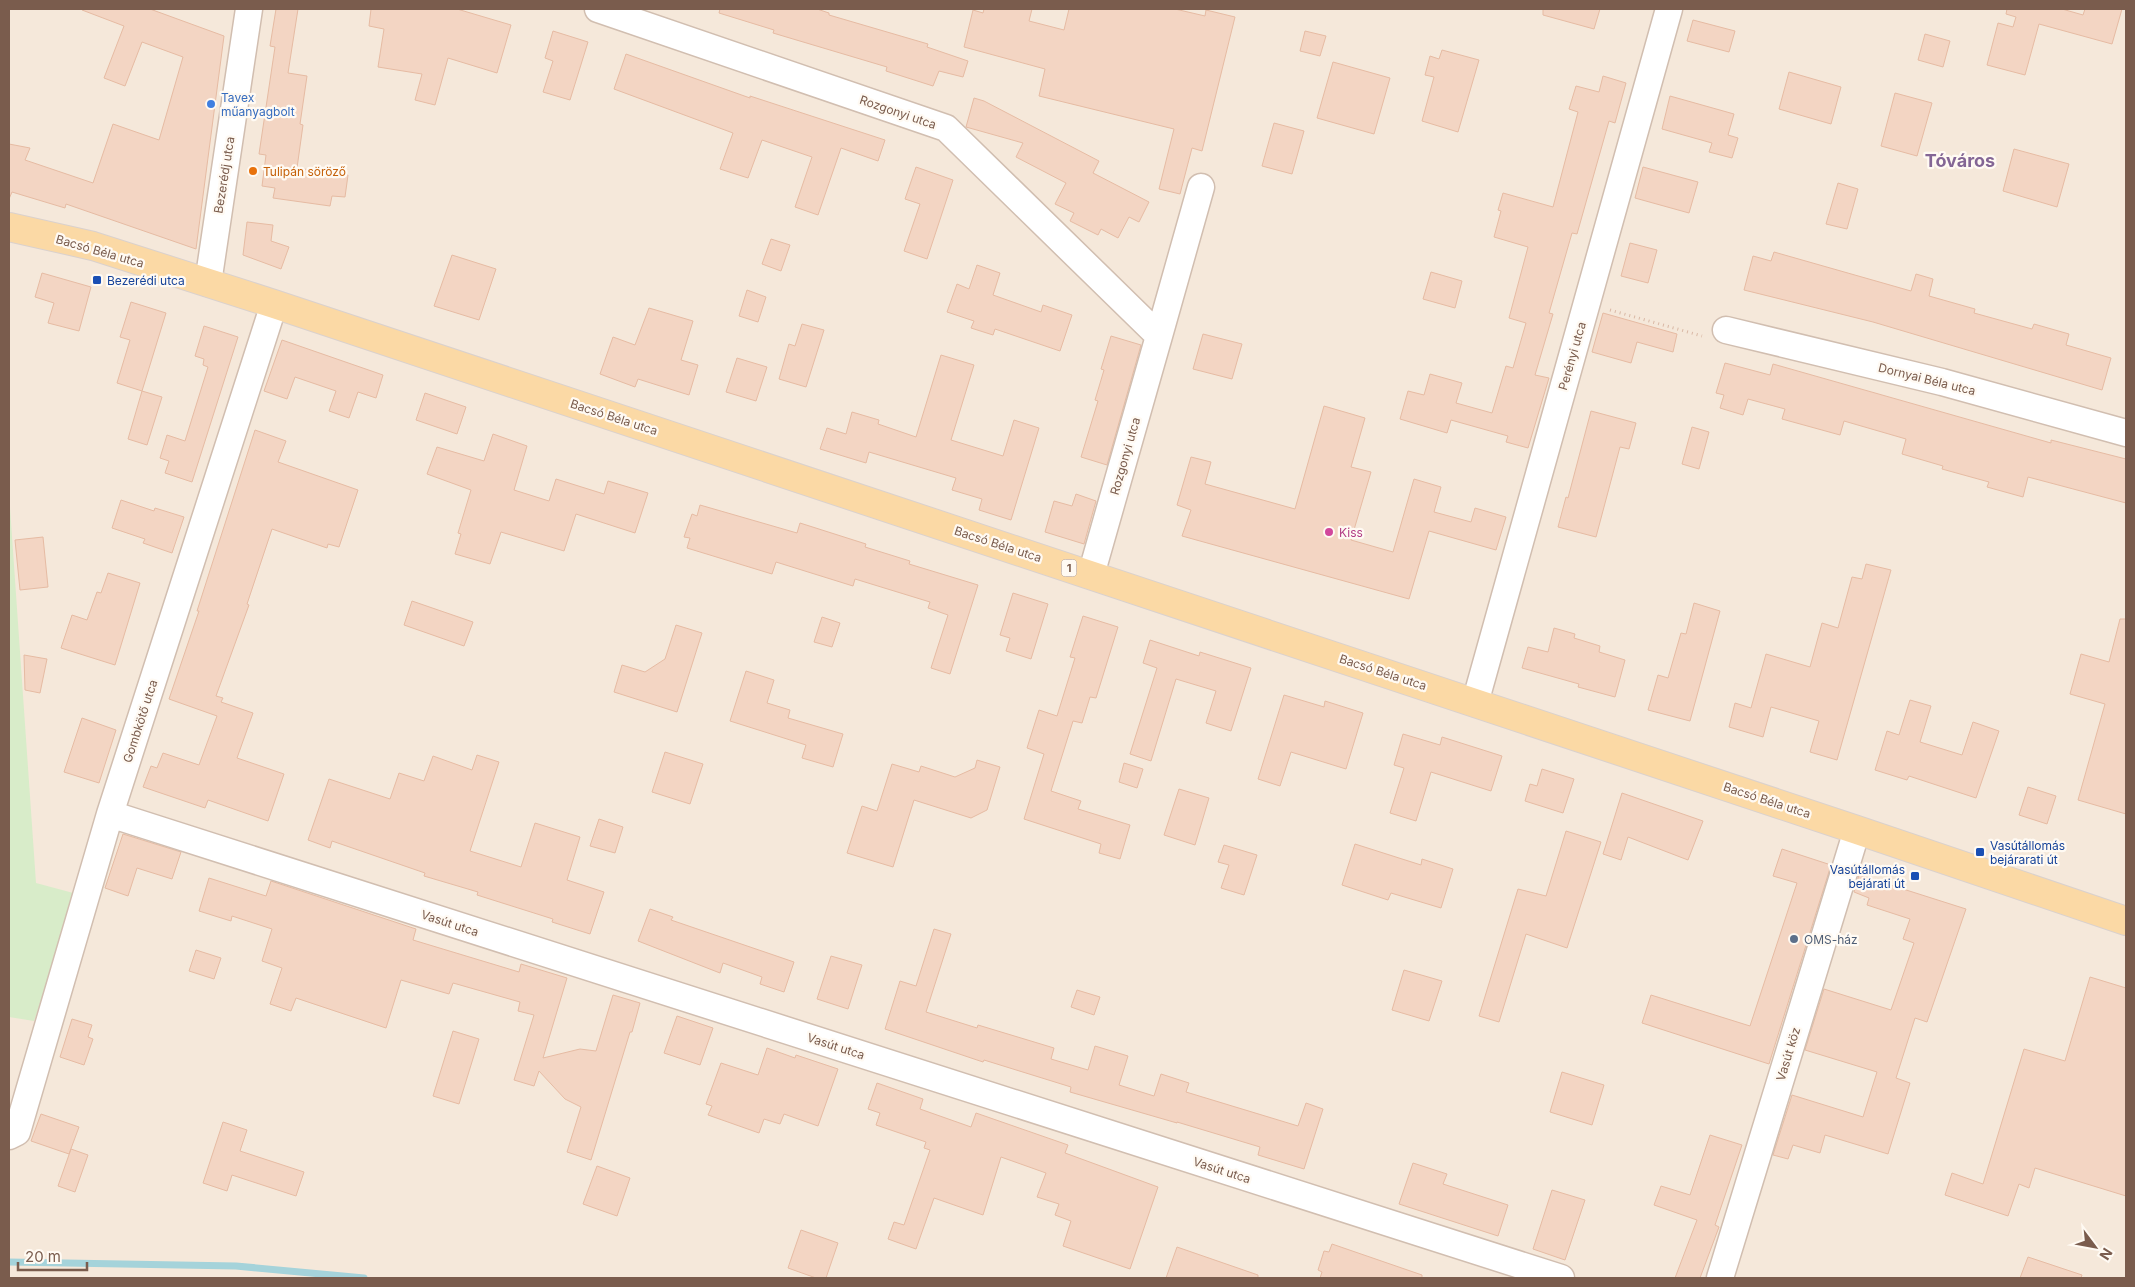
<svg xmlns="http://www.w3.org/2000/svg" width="2135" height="1287" viewBox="0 0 2135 1287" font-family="Inter,sans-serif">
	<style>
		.residential { fill: #f5e8da }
		.green { fill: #d8ecc9 }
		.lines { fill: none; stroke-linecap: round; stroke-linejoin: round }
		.stream { stroke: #a5d3da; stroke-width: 7 }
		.building { fill: #f3d5c3; stroke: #e6bba3 }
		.street-casing { stroke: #d1beb0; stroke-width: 29 }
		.primary-casing { stroke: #dad1cd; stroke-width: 30 }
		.path { stroke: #d9b8a5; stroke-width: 3; stroke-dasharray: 1 4; stroke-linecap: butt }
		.street { stroke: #fff; stroke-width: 26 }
		.primary { stroke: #fbd9a5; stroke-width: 28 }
		.shop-dot { fill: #3f7fe0; stroke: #fffaf3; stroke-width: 2 }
		.food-dot { fill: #e8710a; stroke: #fffaf3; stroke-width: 2 }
		.transit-dot { fill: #1a4fb4; stroke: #fffaf3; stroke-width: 2 }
		.hotel-dot { fill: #d1479c; stroke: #fffaf3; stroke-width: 2 }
		.service-dot { fill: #5c6f8a; stroke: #fffaf3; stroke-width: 2 }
		.labels { text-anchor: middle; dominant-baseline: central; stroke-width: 4.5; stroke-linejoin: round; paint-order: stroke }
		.shield { fill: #fffaf3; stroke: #a28b7f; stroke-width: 1 }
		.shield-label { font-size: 11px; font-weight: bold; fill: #7a5c4d }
		.shop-label { font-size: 12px; fill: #366cbe; stroke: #fffaf3; text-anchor: start }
		.street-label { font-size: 12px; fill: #7a5c4d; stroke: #fffaf3 }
		.food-label { font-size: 12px; fill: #c56008; stroke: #fffaf3; text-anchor: start }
		.transit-label { font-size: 12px; fill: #164399; stroke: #fffaf3; text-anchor: start }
		.hotel-label { font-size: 12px; fill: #b23c85; stroke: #fffaf3; text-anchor: start }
		.service-label { font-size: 12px; fill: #4e5e75; stroke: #fffaf3; text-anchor: start }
		.district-label { font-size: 18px; font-weight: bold; fill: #846695; stroke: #fffaf3 }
	</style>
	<rect width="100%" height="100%" fill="#fdf6ec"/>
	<!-- residential -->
	<path class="residential" d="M9 9H2126V1278H9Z"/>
	<!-- green -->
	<path class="green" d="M9 493 36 883 77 894 34 1021 9 1017Z"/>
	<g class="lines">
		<!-- stream -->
		<path class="stream" d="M9 1262 236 1266 364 1278"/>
	</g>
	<!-- building -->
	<path class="building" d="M82 9H150L224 36 196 249 66 204 65 208 12 192 9 199V144L30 148 25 160 93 183 113 124 159 140 183 57 142 42 125 86 104 78 124 26 82 10Z
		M276 9H298L288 73 307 76 300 124 303 125 297 168 348 175 345 197 332 196 330 206 273 198 275 188 262 186 266 155 259 154 275 47 270 46Z
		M371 9H457L511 25 497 73 448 58 435 105 415 100 422 74 378 67 384 29 369 26Z
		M720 9H817L829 13V15L928 44 927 47 968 61 963 77 939 71 933 86 886 71 887 67 773 33 774 30 719 13Z
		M984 9H1032L1029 21 1064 30 1069 9H1175L1205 16 1206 10 1235 17 1202 151 1192 148 1180 194 1159 189 1174 129 1039 96 1045 69 964 47 973 10 983 13Z
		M1543 9H1600L1594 29 1543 15Z
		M2007 9H2062L2083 15 2085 9H2122L2112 44 2039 24 2025 75 1987 65 1998 23 2013 27 2016 17 2006 14Z
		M1693 20 1735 31 1729 52 1687 41Z
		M553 31 588 42 570 100 543 92 553 61 545 58Z
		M1305 31 1326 36 1320 56 1300 51Z
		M1925 34 1950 41 1943 67 1918 60Z
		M1442 50 1479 60 1458 132 1422 121 1434 77 1425 75 1430 56 1439 59Z
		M626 54 750 98V96L885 140 878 161 841 148 818 215 795 207 812 157 762 140 748 178 720 169 733 133 614 89Z
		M1333 62 1390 78 1374 134 1317 118Z
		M1789 72 1841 87 1831 124 1779 109Z
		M1603 76 1626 83 1615 123 1609 121 1577 234 1572 233 1549 313 1553 314 1535 375 1549 378 1528 448 1506 442 1508 436 1451 420 1447 433 1400 419 1408 391 1424 395 1430 374 1462 383 1456 403 1492 413 1506 366 1513 368 1526 323 1509 318 1528 247 1494 237 1501 211 1498 210 1503 193 1553 207 1578 112 1569 109 1576 86 1599 92Z
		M1895 93 1932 103 1917 156 1881 146Z
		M1670 96 1734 114 1728 135 1738 138 1732 158 1709 152 1712 143 1662 129Z
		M974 98 984 101 1099 161 1093 173 1149 202 1139 222 1129 217 1118 238 1101 229 1098 235 1070 221 1074 213 1055 204 1066 183 1016 157 1023 143 966 127Z
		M1274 123 1304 131 1292 174 1262 166Z
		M2014 149 2069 164 2057 207 2003 191Z
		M916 167 953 180 927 259 904 251 920 204 905 199Z
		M1643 167 1698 182 1689 213 1635 198Z
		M1838 183 1858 189 1847 229 1826 224Z
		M247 222 273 225 271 241 289 247 281 269 243 255Z
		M771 239 790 245 781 271 762 264Z
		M1630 243 1657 250 1648 283 1621 276Z
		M1774 252 1911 291 1916 274 1933 279 1929 296 1975 309 1974 313 2032 329 2034 324 2069 334 2066 345 2111 358 2102 390 1873 322 1744 290 1753 256 1771 261Z
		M452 255 496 269 479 320 434 306Z
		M977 265 1000 273 993 295 1041 312 1043 305 1072 315 1060 351 995 329 993 335 971 328 974 321 947 312 957 284 969 289Z
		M1431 272 1462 281 1455 308 1423 299Z
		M42 273 91 287 79 331 48 323 54 303 35 297Z
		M747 290 766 297 758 322 739 316Z
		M131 302 166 313 142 391 117 383 130 340 120 337Z
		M649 308 693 321 681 360 698 365 689 395 638 379 635 387 600 374 613 337 635 345Z
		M1603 313 1677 334 1673 352 1637 342 1631 363 1592 352Z
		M802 324 824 330 806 387 779 379 789 344 795 346Z
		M204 326 238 337 192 482 165 473 169 461 160 458 167 435 185 441 208 367 203 365 204 359 195 356Z
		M1203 334 1242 344 1232 379 1193 369Z
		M1111 336 1141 345 1107 465 1081 457 1098 401 1095 400 1104 370 1101 369Z
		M282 340 383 375 376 398 358 392 349 418 329 411 336 391 295 377 287 399 264 391Z
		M941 355 974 365 951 440 1003 456 1014 420 1039 428 1011 520 979 510 982 499 952 490 956 478 869 452 866 463 820 449 827 428 846 434 852 412 879 420 878 424 916 437Z
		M737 358 767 367 756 401 726 392Z
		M1725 363 1770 375 1773 364 2051 443V440L2126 459V503L2028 477 2023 497 1987 487 1989 482 1942 469 1943 466 1902 454 1906 439 1844 421 1840 435 1782 419 1785 409 1748 399 1743 415 1720 408 1724 395 1716 393Z
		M142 391 162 397 147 445 128 439Z
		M425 393 466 407 457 434 416 420Z
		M1324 406 1365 418 1351 467 1371 472 1351 540 1393 552 1414 479 1441 487 1434 512 1471 522 1475 508 1506 517 1496 550 1429 531 1409 599 1182 536 1191 510 1177 505 1191 457 1211 462 1205 484 1295 509Z
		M1591 411 1636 423 1629 449 1620 447 1596 537 1558 527 1566 497 1568 498Z
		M1692 427 1709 432 1699 469 1682 464Z
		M255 430 286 441 278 462 358 490 339 547 328 544 327 548 272 529 247 604 249 605 216 696 223 698 221 702 253 713 237 758 284 774 268 821 208 800 205 808 143 787 151 766 157 768 163 753 199 765 217 716 169 699 199 611H197Z
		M493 434 527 446 514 490 549 501 556 479 604 494 608 481 648 493 635 533 576 514 564 551 501 532 490 564 455 554 461 534 458 533 471 490 427 474 437 447 484 461Z
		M1076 494 1096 501 1084 544 1045 532 1054 501 1072 506Z
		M121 500 154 511 155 508 184 517 172 553 143 543 145 539 112 528Z
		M700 505 797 533 800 523 866 544 865 547 910 561 909 564 978 585 950 674 931 668 948 615 928 608 930 602 855 579 853 586 776 562 772 574 687 548 690 538 684 537 692 514 697 516Z
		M43 537 48 587 20 590 15 540Z
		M1866 564 1891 570 1837 760 1810 752 1819 721 1771 707 1763 737 1729 727 1735 703 1751 708 1766 654 1810 667 1822 623 1838 628 1852 577 1862 579Z
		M108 573 140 583 115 665 61 648 72 615 87 620 97 592 101 593Z
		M1013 593 1048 604 1031 659 1006 651 1010 638 1000 635Z
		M412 601 473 622 464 646 404 625Z
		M1694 603 1720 611 1690 721 1648 710 1658 675 1668 678 1681 633 1686 634Z
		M1083 616 1118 627 1096 698 1090 697 1082 723 1073 721 1051 791 1081 801 1078 809 1130 825 1120 859 1099 853 1101 844 1024 819 1044 754 1027 748 1039 710 1057 716 1075 658 1070 657Z
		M822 617 840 623 832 647 814 642Z
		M2120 619H2126V814L2078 800 2105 704 2070 694 2081 654 2109 662Z
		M676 625 702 633 677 712 614 692 622 665 645 672 665 659Z
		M1554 628 1575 634 1574 638 1600 646 1599 652 1625 660 1615 697 1578 687 1579 684 1522 668 1528 647 1548 652Z
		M1150 640 1199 656 1200 652 1251 668 1231 731 1206 723 1216 691 1176 679 1151 761 1130 754 1157 668 1143 663Z
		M24 655 47 659 40 693 25 690Z
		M746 671 774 680 767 703 790 710 788 718 843 734 833 767 802 758 806 745 730 721Z
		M1284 695 1324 707 1325 701 1363 713 1346 769 1291 752 1280 786 1258 779Z
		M1910 700 1931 706 1920 742 1962 755 1973 722 1999 731 1976 798 1909 776 1907 780 1875 770 1887 731 1899 735Z
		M82 718 116 730 99 783 64 772Z
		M1403 734 1440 745 1442 737 1502 756 1491 791 1431 772 1416 821 1390 813 1404 768 1394 765Z
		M665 752 703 764 690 804 652 792Z
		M477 755 499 762 470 851 521 867 535 823 580 837 567 880 604 892 590 934 552 922 553 919 477 895 478 892 424 876 425 873 332 841 330 848 308 840 329 779 390 799 399 773 424 781 433 756 472 770Z
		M977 760 1000 767 987 810 971 818 914 800 893 867 847 853 862 806 877 811 892 764 919 772 921 766 955 777 975 768Z
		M1124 763 1143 769 1137 788 1119 782Z
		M1542 769 1574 779 1563 813 1525 801 1530 784 1537 786Z
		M2028 787 2056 796 2047 824 2019 815Z
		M1179 789 1209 798 1195 845 1164 835Z
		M1622 793 1703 821 1688 860 1628 837 1621 860 1603 854Z
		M599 819 623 827 615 853 590 846Z
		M1566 831 1601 842 1567 948 1526 934 1499 1022 1479 1016 1518 889 1546 896Z
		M123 834 181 852 172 879 137 868 128 896 105 888Z
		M1355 844 1421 865 1422 859 1453 869 1441 908 1391 893 1388 900 1342 885Z
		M1224 845 1257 855 1244 895 1221 888 1229 865 1218 862Z
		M1782 849 1831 865 1769 1064 1642 1023 1651 995 1750 1026 1797 883 1773 876Z
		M1859 875 1966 909 1927 1022 1915 1018 1896 1078 1910 1083 1888 1154 1825 1135 1820 1153 1793 1145 1788 1159 1773 1155 1792 1095 1863 1117 1877 1072 1805 1050 1824 989 1891 1010 1914 943 1903 939 1910 919 1867 905 1869 898 1854 892Z
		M209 878 266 896 271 881 416 929 413 940 519 972 521 964 567 978 543 1058 580 1049 596 1051 613 995 640 1003 632 1032H630L591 1160 567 1152 581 1107 565 1099 539 1071 534 1086 514 1080 534 1015 518 1011 520 1002 453 983 449 994 401 980 386 1028 296 998 291 1011 270 1004 282 968 262 961 272 929 232 916 231 921 199 911Z
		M650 909 673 917 671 920 794 962 784 992 760 984 762 977 723 963 720 973 638 941Z
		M934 929 951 934 926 1012 977 1028 978 1025 1054 1048 1051 1059 1088 1070 1095 1046 1128 1056 1119 1085 1154 1096 1161 1074 1189 1083 1186 1092 1298 1126 1306 1103 1323 1109 1304 1169 1258 1155 1260 1147 1177 1122V1123L1070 1092 1071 1087 984 1060 983 1062 885 1029 900 981 916 986Z
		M196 950 221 958 214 979 189 971Z
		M831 956 862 965 848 1009 817 999Z
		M1404 970 1442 981 1429 1021 1392 1010Z
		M2090 977 2126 988V1196L2035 1168 2029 1188 2019 1184 2008 1216 1945 1195 1952 1173 1983 1184 2024 1049 2065 1061Z
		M1077 990 1100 997 1094 1015 1071 1007Z
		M677 1016 713 1028 700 1065 664 1053Z
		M72 1019 92 1025 88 1037 93 1039 84 1065 60 1057Z
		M453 1031 479 1039 459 1104 433 1096Z
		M767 1048 795 1058 796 1055 838 1069 818 1126 784 1114 780 1124 764 1119 759 1133 708 1115 712 1106 706 1104 721 1063 758 1075Z
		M1562 1072 1604 1085 1592 1125 1550 1112Z
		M877 1083 923 1099 920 1109 971 1127 976 1113 1068 1145 1065 1153 1158 1187 1130 1269 1063 1246 1071 1221 1055 1215 1059 1204 1037 1197 1046 1173 1001 1157 983 1215 934 1198 916 1249 888 1239 894 1222 904 1225 930 1150 924 1148 926 1142 876 1125 880 1113 868 1109Z
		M41 1114 79 1127 69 1154 31 1141Z
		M223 1122 247 1130 240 1151 304 1172 296 1196 232 1175 227 1191 203 1183Z
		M1710 1135 1742 1145 1715 1225 1719 1227 1700 1278H1675L1697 1220 1654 1205 1661 1186 1690 1195Z
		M71 1149 88 1155 75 1192 58 1186Z
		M1413 1163 1447 1174 1443 1184 1508 1205 1498 1236 1399 1204Z
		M597 1166 630 1178 617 1216 583 1204Z
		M1552 1190 1585 1200 1565 1260 1533 1249Z
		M801 1230 838 1243 826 1278H816L788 1268Z
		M1332 1244 1422 1275V1278H1320L1322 1272 1318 1270 1324 1251 1329 1252Z
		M1177 1247 1258 1275V1278H1166Z
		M2028 1257 2082 1275 2081 1278H2020Z"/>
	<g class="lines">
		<!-- street casing -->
		<g class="street-casing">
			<path id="street" d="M598 9 946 128 1159 336 1091 575
				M208 283 249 9
				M1726 330 1942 382 2126 433
				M1159 336 1201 187
				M1475 703 1669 9
				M110 814 1561 1278
				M9 1136 17 1132 110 814 274 304
				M1720 1278 1857 830"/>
		</g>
		<!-- primary casing -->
		<g class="primary-casing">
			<path id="primary" d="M9 227 93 246 274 304 1857 830 2126 921"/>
		</g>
		<!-- path -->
		<path class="path" d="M1610 310 1702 336"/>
		<!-- street -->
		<use href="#street" class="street"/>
		<!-- primary -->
		<use href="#primary" class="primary"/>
	</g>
	<!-- markers -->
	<circle class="shop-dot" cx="211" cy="104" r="5"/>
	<circle class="food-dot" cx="253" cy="171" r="5"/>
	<g class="transit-dot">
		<rect x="92" y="275" width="10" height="10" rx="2.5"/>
		<rect x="1975" y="847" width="10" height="10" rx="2.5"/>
		<rect x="1910" y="871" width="10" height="10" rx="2.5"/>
	</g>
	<circle class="hotel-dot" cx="1329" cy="532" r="5"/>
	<circle class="service-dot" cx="1794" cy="939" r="5"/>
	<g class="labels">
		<!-- shield labels -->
		<rect class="shield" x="1061.5" y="559.5" width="15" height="17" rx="4"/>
		<g class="shield-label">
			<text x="1069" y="568">1</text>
		</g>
		<!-- shop labels -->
		<g class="shop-label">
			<text x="221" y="97">Tavex<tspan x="221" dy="14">műanyagbolt</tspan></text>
		</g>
		<!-- street labels -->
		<g class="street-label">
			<text transform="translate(898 112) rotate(19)">Rozgonyi utca</text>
			<text transform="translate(224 175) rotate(-81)">Bezerédj utca</text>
			<text transform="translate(100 251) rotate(16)">Bacsó Béla utca</text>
			<text transform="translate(1572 356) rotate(-74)">Perényi utca</text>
			<text transform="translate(1927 379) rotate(14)">Dornyai Béla utca</text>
			<text transform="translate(614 417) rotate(18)">Bacsó Béla utca</text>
			<text transform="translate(1125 456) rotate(-74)">Rozgonyi utca</text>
			<text transform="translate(998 544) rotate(18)">Bacsó Béla utca</text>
			<text transform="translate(1383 672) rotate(18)">Bacsó Béla utca</text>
			<text transform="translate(140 721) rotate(-72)">Gombkötő utca</text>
			<text transform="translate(1767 800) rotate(18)">Bacsó Béla utca</text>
			<text transform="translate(450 923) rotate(18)">Vasút utca</text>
			<text transform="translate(836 1046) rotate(18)">Vasút utca</text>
			<text transform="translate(1788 1054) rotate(-73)">Vasút köz</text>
			<text transform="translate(1222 1170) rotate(18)">Vasút utca</text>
		</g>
		<!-- food labels -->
		<g class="food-label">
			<text x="263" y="171">Tulipán söröző</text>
		</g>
		<!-- transit labels -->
		<g class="transit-label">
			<text x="107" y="280">Bezerédi utca</text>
			<text x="1990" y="845">Vasútállomás<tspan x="1990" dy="14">bejárarati út</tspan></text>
			<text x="1905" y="869" text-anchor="end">Vasútállomás<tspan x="1905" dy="14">bejárati út</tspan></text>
		</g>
		<!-- hotel labels -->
		<g class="hotel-label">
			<text x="1339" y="532">Kiss</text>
		</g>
		<!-- service labels -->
		<g class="service-label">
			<text x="1804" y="939">OMS-ház</text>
		</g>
		<!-- district labels -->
		<g class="district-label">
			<text x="1960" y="160">Tóváros</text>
		</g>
	</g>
	<!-- border -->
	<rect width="2135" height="1287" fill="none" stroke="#7a5c4d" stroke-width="20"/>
	<!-- north arrow -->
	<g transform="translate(2095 1247) rotate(122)" stroke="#fffaf3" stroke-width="4" paint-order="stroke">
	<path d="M0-4L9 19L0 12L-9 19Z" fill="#7a5c4d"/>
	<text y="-8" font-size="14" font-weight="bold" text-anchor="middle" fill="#7a5c4d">N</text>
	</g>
	<!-- scale -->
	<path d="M18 1262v8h69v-8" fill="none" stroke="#7a5c4d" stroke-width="2.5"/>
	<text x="25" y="1262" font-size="15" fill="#7a5c4d" stroke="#fffaf3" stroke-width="4" paint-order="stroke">20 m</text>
</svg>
